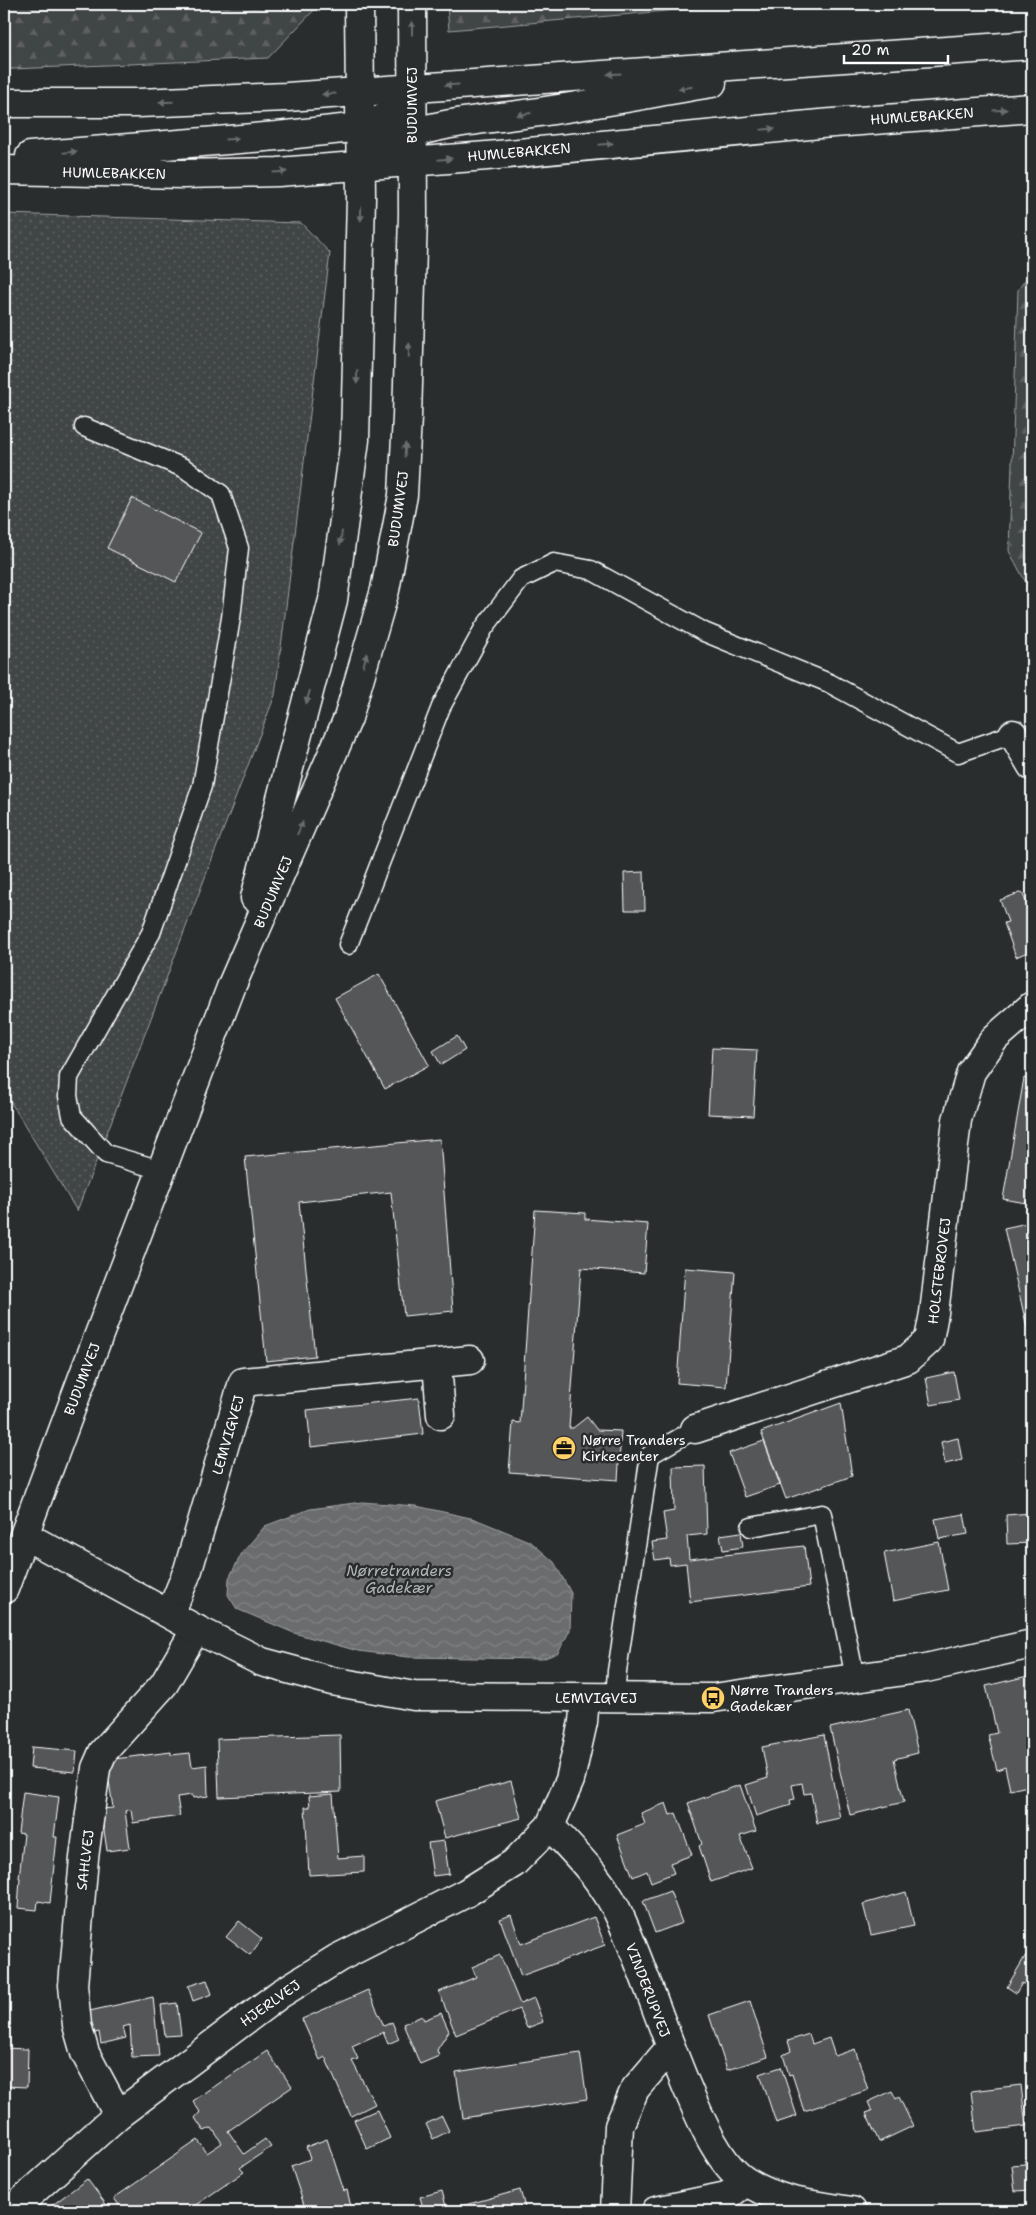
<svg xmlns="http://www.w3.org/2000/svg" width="1036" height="2215" viewBox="0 0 1036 2215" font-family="'Shantell Sans',sans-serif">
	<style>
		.grass { fill: url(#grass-dots); stroke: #a0a2a2 }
		.forest { fill: url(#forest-firs); stroke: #a0a2a2 }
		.water { fill: url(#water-waves); stroke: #a6a7a7 }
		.building { fill: #555758; stroke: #fff }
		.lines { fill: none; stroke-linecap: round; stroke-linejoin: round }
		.lane-casing { stroke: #fff; stroke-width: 21 }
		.street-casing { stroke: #fff; stroke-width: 31 }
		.secondary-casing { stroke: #fff; stroke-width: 31 }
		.lane { stroke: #2a2d2e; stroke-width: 18 }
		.street { stroke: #2a2d2e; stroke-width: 28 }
		.secondary { stroke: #2a2d2e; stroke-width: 28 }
		.oneway { fill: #6a6c6d }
		.labels { text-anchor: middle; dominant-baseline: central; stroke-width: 5; stroke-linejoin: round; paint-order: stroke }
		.street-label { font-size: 14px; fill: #fff; stroke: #2a2d2e }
		.poi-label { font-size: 14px; fill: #fff; stroke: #2a2d2e; text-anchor: start }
		.water-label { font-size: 15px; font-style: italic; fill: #b4b6b6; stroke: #2a2d2e }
	</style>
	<defs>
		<pattern id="grass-dots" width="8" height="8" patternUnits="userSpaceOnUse" patternTransform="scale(1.25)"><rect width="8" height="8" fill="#414445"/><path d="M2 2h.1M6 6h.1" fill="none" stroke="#5e6061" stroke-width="1.8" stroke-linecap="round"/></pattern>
		<pattern id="forest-firs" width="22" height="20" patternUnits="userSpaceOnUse" patternTransform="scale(1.25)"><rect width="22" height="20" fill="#414445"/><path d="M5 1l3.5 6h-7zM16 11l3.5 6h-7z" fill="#5e6061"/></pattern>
		<pattern id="water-waves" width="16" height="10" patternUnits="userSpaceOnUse" patternTransform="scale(1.25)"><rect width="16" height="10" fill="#6a6c6d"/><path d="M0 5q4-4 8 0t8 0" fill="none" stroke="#808283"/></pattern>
	</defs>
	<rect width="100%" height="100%" fill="#2a2d2e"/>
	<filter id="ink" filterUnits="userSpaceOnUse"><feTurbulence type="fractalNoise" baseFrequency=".02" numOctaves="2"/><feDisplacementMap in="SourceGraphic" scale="10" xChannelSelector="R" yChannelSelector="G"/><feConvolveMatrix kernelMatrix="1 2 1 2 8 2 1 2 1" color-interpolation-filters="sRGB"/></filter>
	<g filter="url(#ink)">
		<!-- grass -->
		<path class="grass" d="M4 214 301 223 330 253 275 695 77 1211 4 1091Z"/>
		<!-- forest -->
		<path class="forest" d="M4 4H319V5L268 58 13 69H4Z
			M447 4H746L449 30Z
			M1032 270V594L1009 551 1018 290Z"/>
		<!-- water -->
		<path class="water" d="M362 1502 416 1506 475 1519 531 1542 554 1562 571 1593 570 1630 558 1653 542 1659 408 1657 358 1651 294 1633 237 1609 228 1595 229 1578 242 1553 265 1526 310 1509Z"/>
		<!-- building -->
		<path class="building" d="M132 498 201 533 176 582 107 548Z
			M644 872 645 910H625L624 873Z
			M1022 892 1032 916V950L1016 957 1004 923 1008 922 1000 900Z
			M379 974 429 1065 385 1089 335 998Z
			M457 1036 465 1050 441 1065 433 1051Z
			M712 1048 757 1050 753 1116 708 1114Z
			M1024 1078 1032 1079V1204L1003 1199Z
			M440 1139 453 1311 404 1316 391 1192 299 1202 315 1356 266 1361 245 1157Z
			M535 1210 585 1213V1219L648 1224 644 1273 581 1268 569 1428H573L587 1417 597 1430 621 1431 618 1480 509 1472 513 1422 520 1423Z
			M1032 1222V1349L1004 1228Z
			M685 1268 735 1272 726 1387 677 1383Z
			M954 1372 959 1400 931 1405 926 1378Z
			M419 1398 423 1434 311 1447 307 1410Z
			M841 1403 852 1476 786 1499 761 1432Z
			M958 1438 962 1460 945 1464 941 1442Z
			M764 1441 780 1485 745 1497 729 1453Z
			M705 1466 707 1534 687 1536 689 1559 804 1546 809 1587 690 1602 686 1563 670 1565 669 1558 655 1560 652 1542 667 1540 663 1513 674 1511 673 1467Z
			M1032 1513V1543L1007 1544 1006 1515Z
			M964 1514 968 1534 939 1539 935 1519Z
			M741 1532 743 1547 723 1550 720 1535Z
			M939 1542 948 1590 893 1601 884 1553Z
			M1032 1675V1785L1010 1790 1005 1767 997 1770 988 1735 997 1733 986 1686Z
			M908 1710 918 1753 894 1759 904 1802 850 1815 830 1728Z
			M340 1735 341 1792 219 1797 217 1739Z
			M824 1735 840 1818 817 1823 811 1793 804 1794 802 1783 792 1785 795 1799 790 1800 791 1805 756 1816 746 1785 768 1778 762 1747Z
			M32 1747 77 1751 75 1772 30 1768Z
			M171 1752V1755L190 1753 192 1767 207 1765 208 1796 193 1798 192 1795 177 1797 180 1816 133 1823 131 1810 125 1811 130 1848 107 1851 101 1809 113 1808 106 1760Z
			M511 1781 521 1818 445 1838 435 1801Z
			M740 1785 756 1831 740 1836 752 1868 711 1882 699 1846 702 1844 688 1803Z
			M23 1792 59 1797 54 1837H57L50 1903 38 1901 37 1910 18 1908 20 1878H19L24 1834 18 1833Z
			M333 1794 338 1858 364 1856V1872L309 1875 305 1807H310L309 1796Z
			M666 1803 670 1815 676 1813 692 1855 670 1863 674 1873 651 1882 647 1871 633 1877 617 1835 645 1824 641 1813Z
			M444 1841 449 1874 433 1876 428 1843Z
			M670 1891 682 1923 655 1933 643 1901Z
			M906 1892 914 1926 871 1935 863 1904Z
			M511 1915 521 1944 594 1917 605 1945 521 1976 500 1919Z
			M239 1921 262 1939 250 1955 226 1937Z
			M500 1955 520 2004 534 1998 543 2022 527 2028 519 2009 456 2035 439 1992 476 1977 472 1967Z
			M1026 1955 1032 1958V1977L1027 1986 1022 1983 1016 1993 1007 1987Z
			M207 1980 212 1994 193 2001 188 1986Z
			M368 1990 384 2026 392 2022 399 2039 388 2044 383 2032 352 2046 358 2059 352 2061 375 2104 351 2116 325 2057 320 2060 302 2019Z
			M153 1997 159 2056 132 2057 130 2025 123 2027 126 2038 101 2044 99 2032 90 2034 85 2012Z
			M750 2001 768 2057 727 2070 709 2015Z
			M177 2003 181 2035 165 2036 161 2005Z
			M441 2013 449 2031 437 2050 439 2056 420 2064 403 2024 422 2016 424 2020Z
			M809 2034 812 2044 829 2038 835 2056 855 2049 868 2090 804 2111 792 2074 789 2075 783 2055 791 2051 788 2041Z
			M4 2048 28 2049 27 2087 4 2086Z
			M267 2051 292 2087 228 2131 244 2154 265 2139 271 2147 240 2168 244 2172 187 2211H123L114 2198 198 2140 207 2153 222 2143 212 2128 204 2131 195 2118 200 2112 193 2101Z
			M580 2053 587 2099 463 2118 456 2072Z
			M781 2067 797 2116 776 2123 760 2074Z
			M1021 2085 1026 2126 976 2132 971 2091Z
			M892 2091 896 2099 899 2097 913 2126 879 2142 866 2113 872 2111 868 2102Z
			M377 2110 390 2138 367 2149 354 2120Z
			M442 2116 449 2131 433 2139 426 2124Z
			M327 2139 344 2191 347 2190 352 2211H306L291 2166 310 2159 306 2147Z
			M1032 2159V2190L1015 2191 1012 2165 1025 2164V2160Z
			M87 2179 111 2211H47L46 2210Z
			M520 2190 526 2211H424L420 2197 442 2191 447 2210Z"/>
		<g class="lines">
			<!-- lane casing -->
			<g class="lane-casing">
				<path id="lane" d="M84 427 184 468 221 494 239 548 231 618 202 786 151 933 69 1077 68 1096 72 1116 106 1154 161 1170
					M348 945 441 707 484 628 521 579 554 563 591 570 704 632 829 683 958 753 1013 734
					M751 1527 822 1514 855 1678
					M615 1698 617 1671 650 1455 695 1429"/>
			</g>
			<!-- street casing -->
			<g class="street-casing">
				<path id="street" d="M1013 734 1032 766
					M437 1363 441 1415
					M695 1429 908 1359 929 1340 934 1313 957 1120 971 1072 995 1038 1032 1006
					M170 1614 188 1570 243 1382 470 1360
					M585 1698 583 1722 570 1780 550 1826C577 1855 605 1882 621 1919 645 1973 663 2030 686 2085 699 2115 718 2165 747 2182 781 2203 814 2205 852 2211
					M118 2115 85 2053 77 2025 73 1985 84 1858 96 1768 103 1752 164 1684 196 1629
					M11 2211 118 2115 280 1994 338 1958 466 1893 514 1863 550 1826
					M615 2211 619 2126 635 2089 670 2048
					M656 2211 727 2196 746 2182"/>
			</g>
			<!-- secondary casing -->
			<g class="secondary-casing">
				<path id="secondary" d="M4 103H138L287 97 1032 45
					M30 156 277 136 361 127 383 119 401 103 412 88
					M361 165C371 155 380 145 393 140 433 123 482 120 524 114 587 106 650 93 712 83
					M4 170 183 174 278 172 487 156 820 124 1032 108
					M255 898 333 600 355 440 361 198 359 4
					M24 1535 196 1629 262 1662 332 1681 414 1696 713 1698 926 1668 1032 1644
					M4 1589 84 1374 232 985 348 718 385 590 403 495 407 417 413 215 412 4"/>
			</g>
			<!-- lane -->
			<use href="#lane" class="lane"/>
			<!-- street -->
			<use href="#street" class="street"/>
			<!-- secondary -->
			<use href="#secondary" class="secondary"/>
		</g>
		<!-- one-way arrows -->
		<defs><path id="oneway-solid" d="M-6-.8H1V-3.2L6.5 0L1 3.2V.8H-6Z" transform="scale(1.25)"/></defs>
		<g class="oneway">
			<use href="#oneway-solid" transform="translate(412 28) rotate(-90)"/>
			<use href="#oneway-solid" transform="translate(614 74) rotate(176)"/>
			<use href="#oneway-solid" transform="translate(452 85) rotate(176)"/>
			<use href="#oneway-solid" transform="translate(685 88) rotate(171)"/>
			<use href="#oneway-solid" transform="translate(329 94) rotate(176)"/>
			<use href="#oneway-solid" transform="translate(166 102) rotate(178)"/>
			<use href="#oneway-solid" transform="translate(1000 110) rotate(-4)"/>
			<use href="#oneway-solid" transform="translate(524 114) rotate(172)"/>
			<use href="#oneway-solid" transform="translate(768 129) rotate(-5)"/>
			<use href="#oneway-solid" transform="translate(232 139) rotate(-4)"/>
			<use href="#oneway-solid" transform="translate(606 144) rotate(-5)"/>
			<use href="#oneway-solid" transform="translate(70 152) rotate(-5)"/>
			<use href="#oneway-solid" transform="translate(445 159) rotate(-5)"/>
			<use href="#oneway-solid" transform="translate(280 172) rotate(-3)"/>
			<use href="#oneway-solid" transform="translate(361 214) rotate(91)"/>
			<use href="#oneway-solid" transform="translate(409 350) rotate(-88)"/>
			<use href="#oneway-solid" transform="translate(357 377) rotate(92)"/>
			<use href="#oneway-solid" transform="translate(405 450) rotate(-87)"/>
			<use href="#oneway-solid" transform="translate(341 538) rotate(98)"/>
			<use href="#oneway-solid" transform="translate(365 660) rotate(-74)"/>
			<use href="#oneway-solid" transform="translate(308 697) rotate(105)"/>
			<use href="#oneway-solid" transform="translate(300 828) rotate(-67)"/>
		</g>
	</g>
	<!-- icons -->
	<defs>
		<g id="office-disc" transform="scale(1.25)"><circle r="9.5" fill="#ffd166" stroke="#2a2d2e"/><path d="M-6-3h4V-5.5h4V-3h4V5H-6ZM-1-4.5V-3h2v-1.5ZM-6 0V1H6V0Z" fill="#111"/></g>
		<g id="bus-disc" transform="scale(1.25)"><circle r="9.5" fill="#ffd166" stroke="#2a2d2e"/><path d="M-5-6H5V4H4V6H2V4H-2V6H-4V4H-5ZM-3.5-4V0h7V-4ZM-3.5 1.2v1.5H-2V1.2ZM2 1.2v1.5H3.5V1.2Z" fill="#111"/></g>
	</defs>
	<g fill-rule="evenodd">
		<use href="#office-disc" x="564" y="1448"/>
		<use href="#bus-disc" x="713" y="1698"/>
	</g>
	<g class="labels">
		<!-- street labels -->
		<g class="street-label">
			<text transform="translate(412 105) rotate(-90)">BUDUMVEJ</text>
			<text transform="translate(922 116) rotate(-4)">HUMLEBAKKEN</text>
			<text transform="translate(519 152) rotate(-5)">HUMLEBAKKEN</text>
			<text transform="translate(114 173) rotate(1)">HUMLEBAKKEN</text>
			<text transform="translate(398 509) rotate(-82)">BUDUMVEJ</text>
			<text transform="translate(273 892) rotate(-67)">BUDUMVEJ</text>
			<text transform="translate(939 1271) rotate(-83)">HOLSTEBROVEJ</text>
			<text transform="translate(82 1379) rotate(-69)">BUDUMVEJ</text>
			<text transform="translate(228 1435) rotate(-74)">LEMVIGVEJ</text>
			<text x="596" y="1698">LEMVIGVEJ</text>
			<text transform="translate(85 1860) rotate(-83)">SAHLVEJ</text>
			<text transform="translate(648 1990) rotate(69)">VINDERUPVEJ</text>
			<text transform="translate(270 2003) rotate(-35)">HJERLVEJ</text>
		</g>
		<!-- poi labels -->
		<g class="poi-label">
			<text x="582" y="1440">Nørre Tranders<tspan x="582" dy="16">Kirkecenter</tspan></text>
			<text x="730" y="1690">Nørre Tranders<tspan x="730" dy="16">Gadekær</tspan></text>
		</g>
		<!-- water labels -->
		<g class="water-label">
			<text x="399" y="1571">Nørretranders<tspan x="399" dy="17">Gadekær</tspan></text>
		</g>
	</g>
	<!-- margin -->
	<rect width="1036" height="2215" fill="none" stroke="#2a2d2e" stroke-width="20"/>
	<rect x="10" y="10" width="1016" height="2195" fill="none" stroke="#fff" stroke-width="2" filter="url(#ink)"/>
	<!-- scale -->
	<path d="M844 55v8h104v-8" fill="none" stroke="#ffffff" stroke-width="2.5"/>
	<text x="851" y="55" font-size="15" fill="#ffffff" stroke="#2a2d2e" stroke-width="4" paint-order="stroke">20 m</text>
</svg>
